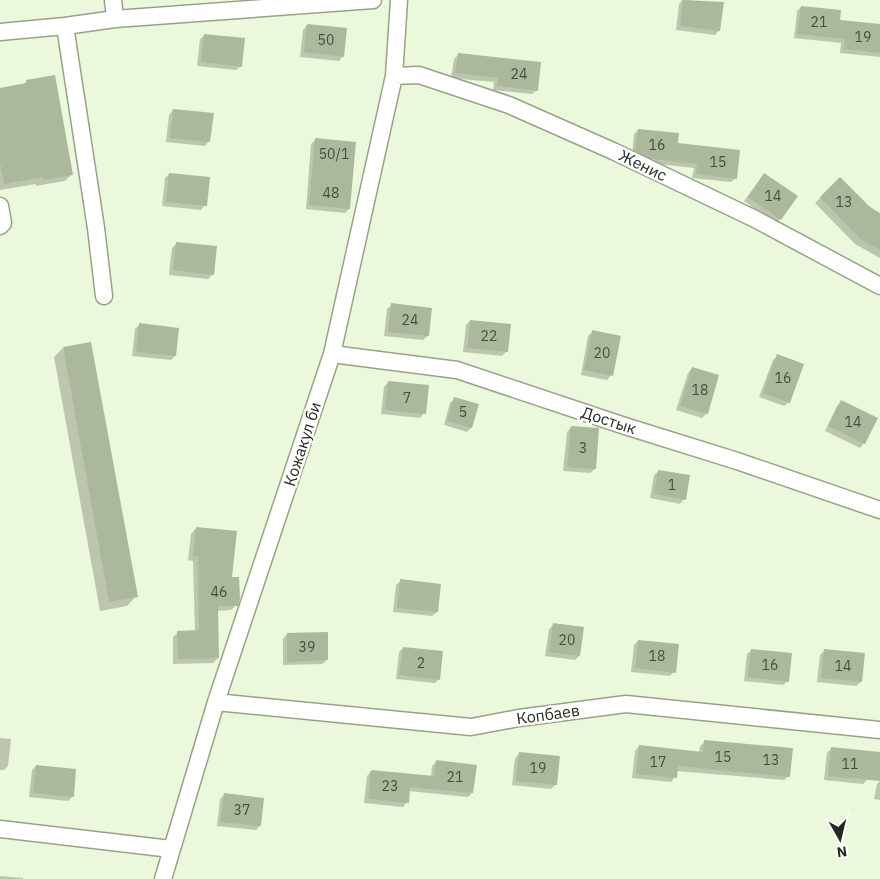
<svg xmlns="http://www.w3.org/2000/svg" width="880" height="879" viewBox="0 0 880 879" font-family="'IBM Plex Sans',sans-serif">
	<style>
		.shadow { fill: #0003 }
		.building { fill: #acb89c }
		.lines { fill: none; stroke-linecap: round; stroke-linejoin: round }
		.street-casing { stroke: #97a388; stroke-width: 19 }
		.street { stroke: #fff; stroke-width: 16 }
		.labels { text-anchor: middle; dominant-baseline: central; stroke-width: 5; stroke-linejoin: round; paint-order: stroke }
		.number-label { font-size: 14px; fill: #474e3e }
		.street-label { font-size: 16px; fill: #252a1f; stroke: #fff }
	</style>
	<rect width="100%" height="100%" fill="#ebf8db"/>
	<!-- shadow -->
	<path class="shadow" d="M682 0 722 3 719 30 715 35 676 30 679 4Z
		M801 7 839 21 880 25V57L840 53 841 43 794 38 797 11Z
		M307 25 343 56 339 61 300 57 303 30Z
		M205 35 241 66 236 70 197 66 200 39Z
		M458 55 537 90 532 94 493 90 494 82 451 78 454 59Z
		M26 82 72 174 65 181 36 186V184L0 190V89L23 85Z
		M173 110 209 141 205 146 166 142 169 115Z
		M638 130 676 144 736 178 731 182 692 178 694 168 648 163 632 155 634 134Z
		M316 139 349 209 345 213 306 209 311 144Z
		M169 174 205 205 201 210 162 206 165 178Z
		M764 174 780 219 776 224 744 201Z
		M840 179 869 208 880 214V258L855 244 815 203Z
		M177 243 213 274 208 279 169 275 172 248Z
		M392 305 428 336 423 340 384 336 387 309Z
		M470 321 509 325 506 352 502 356 463 352 466 325Z
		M139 325 175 356 171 360 132 356 135 329Z
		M593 332 611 375 607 380 581 375 588 336Z
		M63 348 136 596 127 606 100 611 54 357Z
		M777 356 789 402 784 406 759 397 773 360Z
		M692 368 707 413 702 418 676 410 688 373Z
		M388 382 424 413 420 418 381 414 384 387Z
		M455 398 471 428 467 432 444 425 450 403Z
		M841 402 864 443 860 448 825 431 837 406Z
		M571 427 595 469 590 473 563 471 567 432Z
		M659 471 684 499 680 504 650 498 654 475Z
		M196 528 230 578 236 605 231 610 217 611 218 658 213 663 173 664V637L178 632H195L193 561 188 560 191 534Z
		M401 581 437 612 432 616 393 612 396 585Z
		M554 624 579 656 575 660 545 656 549 629Z
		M287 634 327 660 322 664 283 665V639Z
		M638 641 674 672 670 676 631 672 634 645Z
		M403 648 439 679 435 683 396 679 399 652Z
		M752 650 788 681 783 685 744 681 747 654Z
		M825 650 861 682 856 686 817 682 820 655Z
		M0 738 11 739 8 766 4 770H0Z
		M705 742 789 776 784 780 676 771 675 777 671 782 632 778 635 751 639 746 699 753 700 746Z
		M832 748 868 779 863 784 824 780 827 753Z
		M520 753 556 784 551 789 512 785 515 758Z
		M436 762 472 793 468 797 409 791 407 802 403 807 364 803 367 776 371 771 431 777 432 766Z
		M36 766 75 770 72 797 68 801 29 797 32 770Z
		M880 781V800L874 799 877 784Z
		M224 795 260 826 256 830 217 826 220 799Z
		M0 876 23 878V879H0Z"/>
	<!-- building -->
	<path class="building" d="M683 0 724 2 720 31 680 26Z
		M801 6 841 10 840 20 880 24V53L844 49 845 39 797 34Z
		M307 24 347 28 344 57 304 52Z
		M204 34 245 38 242 67 201 62Z
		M458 53 541 62 538 91 497 86 498 78 455 73Z
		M55 75 73 175 43 180V177L4 184 0 163V88L26 83V80Z
		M173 109 214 113 210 142 170 138Z
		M638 129 679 133 678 143 740 150 737 179 696 174 697 164 653 159 635 151Z
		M315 138 356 142 350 209 309 205Z
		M169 173 210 177 207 206 166 202Z
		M764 173 798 196 781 220 748 197Z
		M840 177 870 207 880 213V250L860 239 820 197Z
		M176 242 217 246 214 275 173 270Z
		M391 303 432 308 429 336 388 332Z
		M470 320 511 324 508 352 467 348Z
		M139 323 179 328 176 356 136 352Z
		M592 330 621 336 613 376 584 370Z
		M91 342 138 597 109 602 63 347Z
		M777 354 804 364 790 403 763 393Z
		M692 367 719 375 708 414 680 406Z
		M388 381 429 385 426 414 385 410Z
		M454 397 479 404 472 428 447 421Z
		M841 400 878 418 865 444 828 426Z
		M571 426 599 428 596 469 567 467Z
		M658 470 690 475 686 500 654 494Z
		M196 527 237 531 232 577H239L240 599 238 606H218L219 658 178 659 177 631 199 630 198 556H193Z
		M400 579 441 584 438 612 397 608Z
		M553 623 584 627 580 656 549 652Z
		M328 632V660L287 662V633Z
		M638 640 679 644 676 673 635 668Z
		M403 647 443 651 440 680 399 675Z
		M751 649 792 653 789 682 748 677Z
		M824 649 865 653 862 682 821 678Z
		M704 740 793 748 790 777 678 766 677 778 636 774 639 745 703 752Z
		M831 747 880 752V781L828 776Z
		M519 752 560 756 557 785 516 781Z
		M436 760 477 765 473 793 410 787 409 803 368 799 371 770 434 776Z
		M36 765 76 769 74 797 33 793Z
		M224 793 264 798 261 826 220 822Z"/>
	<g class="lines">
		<!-- street casing -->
		<g class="street-casing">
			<path id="street" d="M113 0 115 19
				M0 32 65 26
				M394 76 419 75 509 105 613 151 755 219 880 286
				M0 206 3 223 0 226
				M104 296 96 228 65 26 115 19 373 0
				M332 354 457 370 625 426 737 461 880 510
				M216 702 471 727 519 718 626 704 880 730
				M0 829 171 849
				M163 879 216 702 332 354 394 76 399 0"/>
		</g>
		<!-- street -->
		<use href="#street" class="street"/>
	</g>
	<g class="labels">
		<!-- number labels -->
		<g class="number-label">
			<text x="819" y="22">21</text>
			<text x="863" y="37">19</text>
			<text x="326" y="40">50</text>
			<text x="519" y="74">24</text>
			<text x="657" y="145">16</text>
			<text x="334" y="154">50/1</text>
			<text x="718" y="162">15</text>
			<text x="331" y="193">48</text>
			<text x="773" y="196">14</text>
			<text x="844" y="202">13</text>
			<text x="410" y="320">24</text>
			<text x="489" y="336">22</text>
			<text x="602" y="353">20</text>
			<text x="783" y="378">16</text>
			<text x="700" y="390">18</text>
			<text x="407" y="398">7</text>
			<text x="463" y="412">5</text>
			<text x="853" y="422">14</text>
			<text x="583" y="448">3</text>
			<text x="672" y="485">1</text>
			<text x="219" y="592">46</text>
			<text x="567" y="640">20</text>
			<text x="307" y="647">39</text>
			<text x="657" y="656">18</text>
			<text x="421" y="663">2</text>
			<text x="770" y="665">16</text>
			<text x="843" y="666">14</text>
			<text x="723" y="757">15</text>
			<text x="771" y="760">13</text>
			<text x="658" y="762">17</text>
			<text x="850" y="764">11</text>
			<text x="538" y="768">19</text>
			<text x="455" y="777">21</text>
			<text x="390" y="786">23</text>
			<text x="242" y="810">37</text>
		</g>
		<!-- street labels -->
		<g class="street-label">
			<text transform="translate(643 165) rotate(26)">Женис</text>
			<text transform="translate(609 420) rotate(18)">Достык</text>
			<text transform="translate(302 444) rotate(-72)">Кожакул би</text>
			<text transform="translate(548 714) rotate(-8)">Копбаев</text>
		</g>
	</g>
	<!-- north arrow -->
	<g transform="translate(840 839) rotate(172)" stroke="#ffffff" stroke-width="4" paint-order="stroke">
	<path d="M0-4L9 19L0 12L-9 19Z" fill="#252a1f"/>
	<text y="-8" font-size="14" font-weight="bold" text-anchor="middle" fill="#252a1f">N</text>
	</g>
</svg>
